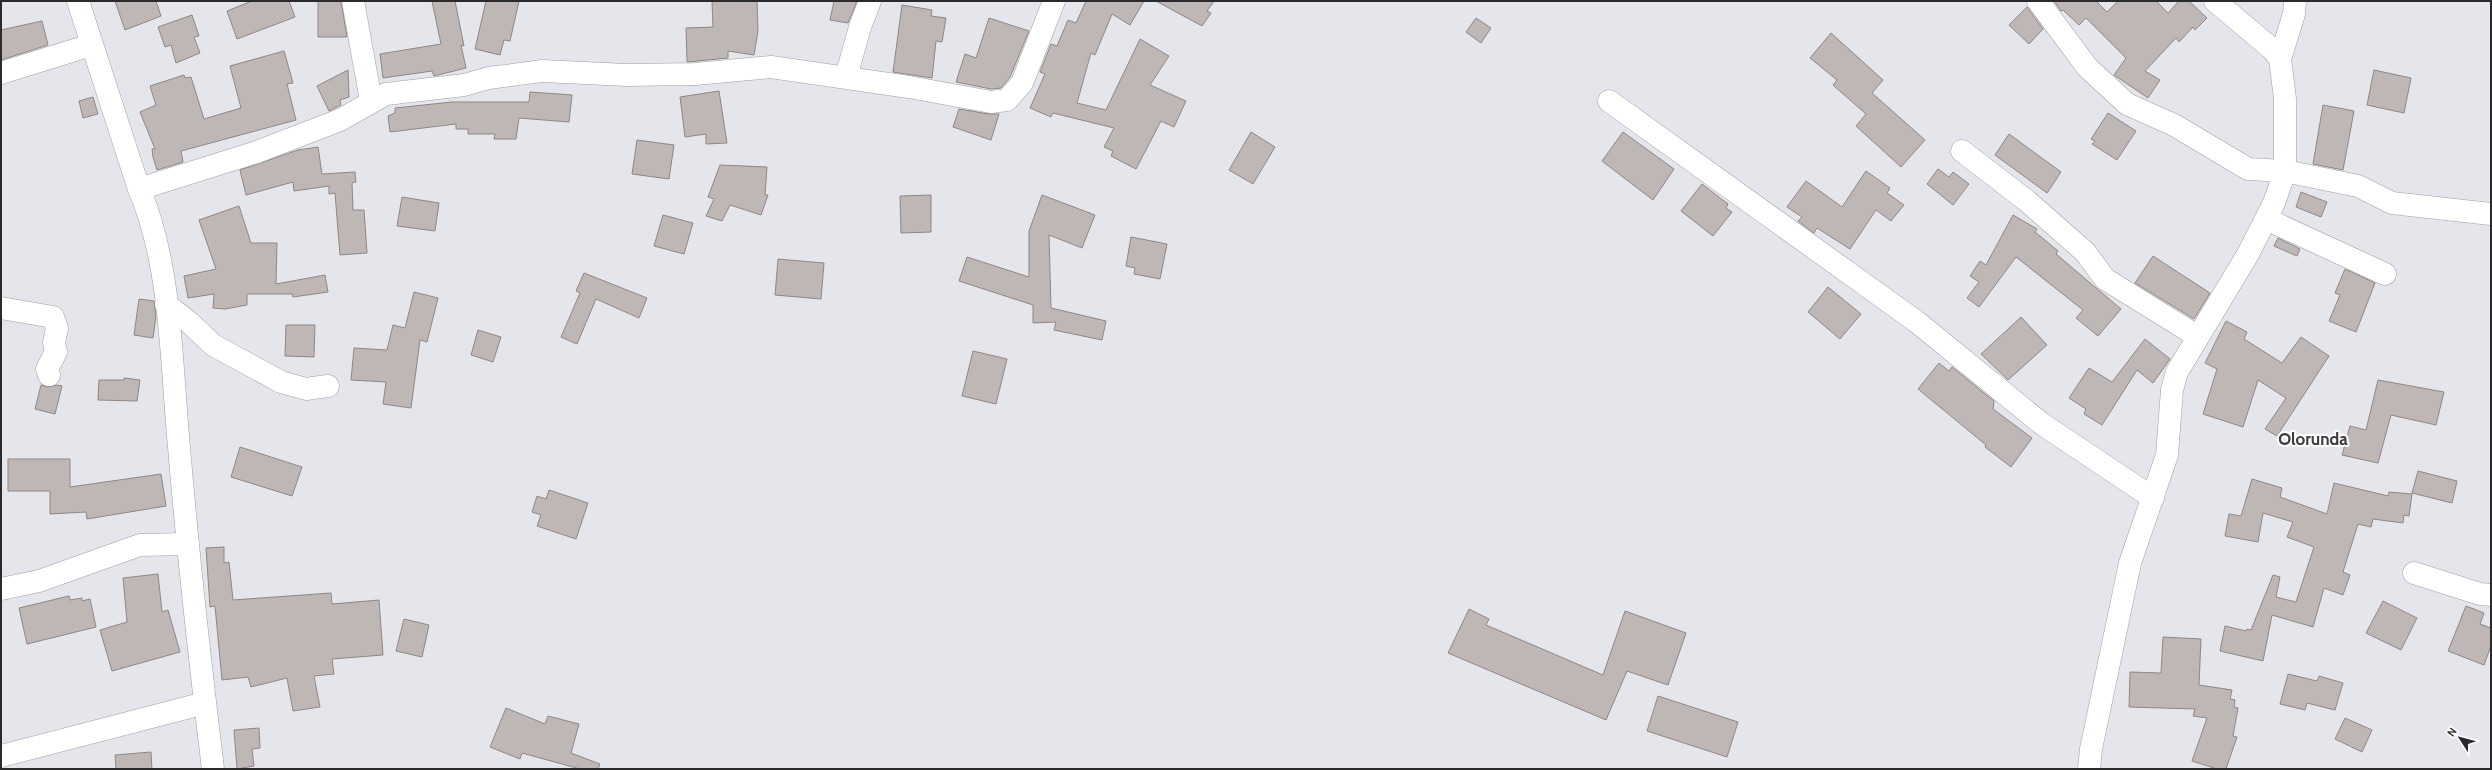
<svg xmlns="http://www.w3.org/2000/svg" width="2492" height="770" viewBox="0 0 2492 770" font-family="Cabin,sans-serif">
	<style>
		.building { fill: #bfb7b5; stroke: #8e8784 }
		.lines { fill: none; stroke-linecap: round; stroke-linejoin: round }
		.minor-casing { stroke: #9e9ea4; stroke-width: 23 }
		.minor { stroke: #fff; stroke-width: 22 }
		.labels { text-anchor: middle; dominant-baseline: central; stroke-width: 4; stroke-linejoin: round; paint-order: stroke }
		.quarter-label { font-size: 17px; font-weight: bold; fill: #3c3c41; stroke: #fff }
	</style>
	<rect width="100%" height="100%" fill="#e5e5ec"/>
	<!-- building -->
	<path class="building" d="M115 1H156L161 16 125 30Z
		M252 1H289L295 17 237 39 227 11Z
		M318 1H341L347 37H318Z
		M432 1H455L464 46 461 45 466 68 434 76 432 71 383 78 380 54 441 44Z
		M486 1H519L510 41 504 40 500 55 475 49Z
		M712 1H757L758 31 754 55 728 51V58L687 62 686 28 713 27Z
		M834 1H857L848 23 830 20Z
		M1086 1H1144L1130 25 1112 14 1095 55 1091 53 1077 103 1106 110 1140 39 1169 56 1150 85 1186 101 1174 127 1161 121 1136 169 1111 156 1113 151 1104 147 1114 128 1053 113 1051 117 1030 108 1045 74 1040 72 1051 44 1057 46 1068 20 1076 23Z
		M1156 1H1214L1207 11 1211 13 1202 26Z
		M2054 1H2096L2107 12 2118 1H2156L2168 13 2179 1H2189L2207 18 2195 30 2193 27 2179 42 2176 38 2145 71 2160 80 2148 98 2114 75 2126 58 2086 18 2079 25 2063 10 2061 11Z
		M902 5 932 10 931 16 946 18 942 42 936 41 932 78 893 72Z
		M2027 7 2043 29 2029 44 2009 25Z
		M192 15 199 36 194 37 200 53 176 63 171 45 165 47 158 27Z
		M989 18 1029 31 1010 77 1001 88 991 89 956 82 965 54 976 58Z
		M1476 18 1491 28 1481 43 1466 32Z
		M42 21 48 45 1 60V30Z
		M1831 33 1883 80 1872 93 1925 140 1901 167 1856 126 1866 114 1833 85 1837 80 1810 58Z
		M284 51 293 83 287 84 296 120 181 151 183 162 157 170 153 157 152 149H155L140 112 156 105 150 86 184 75 185 78 191 77 204 119 241 108 230 66Z
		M348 70 349 97 340 100 341 105 329 111 317 86Z
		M2374 70 2411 78 2404 113 2367 105Z
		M719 91 727 143 706 144V134L685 137 680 97Z
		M530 92 572 95 569 122 519 118 516 139H494L495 134H468V129H456V124L390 132 388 116 395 113V108L452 102H529Z
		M93 97 98 114 83 118 79 101Z
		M2323 105 2354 111 2343 170 2313 164Z
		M959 109 989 114H999L991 140 953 127Z
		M2108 113 2136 131 2117 160 2092 144 2095 141 2091 139Z
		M1251 132 1275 147 1253 184 1229 170Z
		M1623 132 1674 169 1653 200 1602 161Z
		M2009 134 2061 172 2047 193 1995 155Z
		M637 140 674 145 669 179 632 174Z
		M318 147 322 174 355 172 356 182 352 183 353 210H364L367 253 340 255 335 193 329 194V186L294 191 293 182 246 195 240 170 298 150Z
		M720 165 767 167 765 195H768L761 215 730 205 722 221 706 216 714 199 708 197Z
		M1938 169 1949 177 1953 172 1969 184 1953 205 1927 184Z
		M1866 171 1890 188 1887 193 1904 205 1891 221 1876 210 1850 249 1817 228 1814 233 1798 221 1802 217 1787 207 1806 181 1842 207Z
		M1702 184 1728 204 1726 208 1732 212 1713 236 1681 211Z
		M2301 192 2327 202 2321 217 2296 207Z
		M931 195V232L901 233 900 196Z
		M1042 195 1095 215 1082 248 1049 235 1051 308 1106 321 1102 340 1054 330 1056 322 1033 323V305L959 281 967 257 1029 277V231Z
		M402 197 439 203 435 231 397 226Z
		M239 206 251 243H277L276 284 325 275 328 292 293 297 292 294H247V305L225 309 213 308 214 294 188 298 184 276 216 269 199 220Z
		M663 215 693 223 684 254 654 246Z
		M2013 215 2037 229 2035 232 2058 251 2056 254 2121 309 2098 336 2076 318 2083 310 2016 257 1979 307 1967 298 1979 282 1970 276 1980 261 1986 265Z
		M1131 237 1167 244 1160 279 1134 274 1135 268 1126 266Z
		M2278 238 2300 249 2297 256 2274 246Z
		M2153 256 2210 293 2194 319 2135 283Z
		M778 259 824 263 821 299 775 295Z
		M2345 269 2375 283 2356 332 2329 321 2340 295 2335 293Z
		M584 273 647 298 639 318 596 299 577 344 561 337 580 293 576 291Z
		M1828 287 1861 314 1840 339 1808 312Z
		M414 292 438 298 427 342 420 340 411 408 383 404 386 382 351 380 354 348 387 350 393 325 405 328Z
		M139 299 154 301 156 316 153 338 134 335Z
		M2021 317 2047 345 2008 380 1981 354Z
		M2226 321 2247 332 2244 339 2282 363 2301 337 2329 356 2277 436 2265 429 2286 398 2258 380 2243 427 2203 414 2217 369 2205 363Z
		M286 325H315L314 357 285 356Z
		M478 330 501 337 493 362 471 355Z
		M2145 339 2170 359 2153 383 2137 370 2102 425 2084 414 2086 409 2069 398 2089 368 2112 382Z
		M973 351 1007 359 996 404 962 396Z
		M1939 363 1949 371 1952 367 1994 401 1993 409 2032 438 2011 467 1985 447 1986 445 1918 389Z
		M124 378 140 380 137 401 98 400 99 380H124Z
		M2378 380 2444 392 2436 425 2391 415 2378 463 2342 455 2350 426 2366 430Z
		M41 385 47 387 57 385 62 386 55 414 35 409Z
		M240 447 302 467 292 496 231 477Z
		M8 459H70V487L161 474 166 506 87 519 86 512 50 514V491H8Z
		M2418 471 2457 481 2452 503 2412 493Z
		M2252 479 2282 488 2280 497 2327 514 2334 483 2388 496 2389 492 2412 494 2409 516 2404 515 2403 523 2373 519 2371 527 2358 524 2343 572 2350 575 2343 595 2324 588 2313 627 2272 615 2263 661 2220 651 2225 626 2246 631 2247 629 2251 630 2273 575 2280 577 2276 597 2296 602 2314 547 2287 537 2293 522 2263 513 2258 542 2225 536 2229 514 2241 516Z
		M549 490 588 503 576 539 537 526 541 515 532 512 537 496 546 499Z
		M224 547V563L229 562 233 600 331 593 332 604 379 600 383 655 332 659 334 674 314 676 320 707 293 711 287 678 251 687 248 677 222 680 215 606 210 607 206 548Z
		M158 574 162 612 168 610 180 652 112 671 100 630 127 622 123 578Z
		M69 596 70 600 82 598V601L90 599 96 627 27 644 19 608Z
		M2383 601 2417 618 2401 650 2366 633Z
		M2466 606 2484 613 2480 624 2491 628V646L2484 665 2448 651Z
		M1469 609 1489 619 1486 625 1603 675 1625 611 1686 633 1668 685 1627 671 1606 720 1448 653Z
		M404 619 429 625 422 657 396 651Z
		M2163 637 2201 639 2199 685 2232 690 2230 699 2235 700 2234 707 2238 708 2233 736 2237 737 2226 769H2217L2192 761 2207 718 2193 716 2195 709 2129 707 2130 672 2161 673Z
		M2288 674 2317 681 2319 676 2343 683 2335 710 2307 703 2305 710 2280 704Z
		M1658 696 1738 722 1727 757 1647 731Z
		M506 708 545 724 548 716 579 724 571 753 600 764 598 769H580L522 753 520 759 490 747Z
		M2345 718 2372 730 2362 752 2335 739Z
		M259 728 260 748 252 749 254 766 237 769 234 730Z
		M151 752 152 769H116L115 755Z"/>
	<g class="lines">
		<!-- minor casing -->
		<g class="minor-casing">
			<path id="minor" d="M78 1 139 189C172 265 171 365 179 447 188 555 200 662 213 769
				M353 1 371 101
				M2038 1 2087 67 2127 104 2174 125 2248 169 2285 171 2358 186 2392 203 2491 214
				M2215 1 2272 49 2280 59
				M1 73 91 45
				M846 77 860 27 870 1
				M1609 101 1917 322 2042 424 2153 498
				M1962 151 2027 201 2085 252 2105 279 2197 336
				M139 189 257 152 340 120 386 94 464 85 489 78 542 71 627 75 695 74 771 67 909 87 991 102 1007 100 1022 83 1054 1
				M2266 219 2385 274
				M166 304 190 323 213 345 281 382 306 389 328 386
				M1 308 53 317 57 328 54 343 56 352 47 369 49 375
				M2414 573 2480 594 2491 595
				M1 589 39 581 140 545 187 544
				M1 756 205 703
				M2089 769 2091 749 2130 563 2167 455 2172 390 2177 372 2248 254 2274 203 2285 171V99L2280 59 2294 14 2295 1"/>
		</g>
		<!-- minor -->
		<use href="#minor" class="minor"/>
	</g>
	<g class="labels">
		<!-- quarter labels -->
		<g class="quarter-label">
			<text x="2313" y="439">Olorunda</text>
		</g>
	</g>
	<!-- border -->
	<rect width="2492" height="770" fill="none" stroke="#2a2a2d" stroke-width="4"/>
	<!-- north arrow -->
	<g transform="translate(2460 738) rotate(306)" stroke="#ffffff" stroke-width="3" paint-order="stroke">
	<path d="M0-3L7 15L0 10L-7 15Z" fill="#2a2a2d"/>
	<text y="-6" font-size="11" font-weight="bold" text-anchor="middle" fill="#2a2a2d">N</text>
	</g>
</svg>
